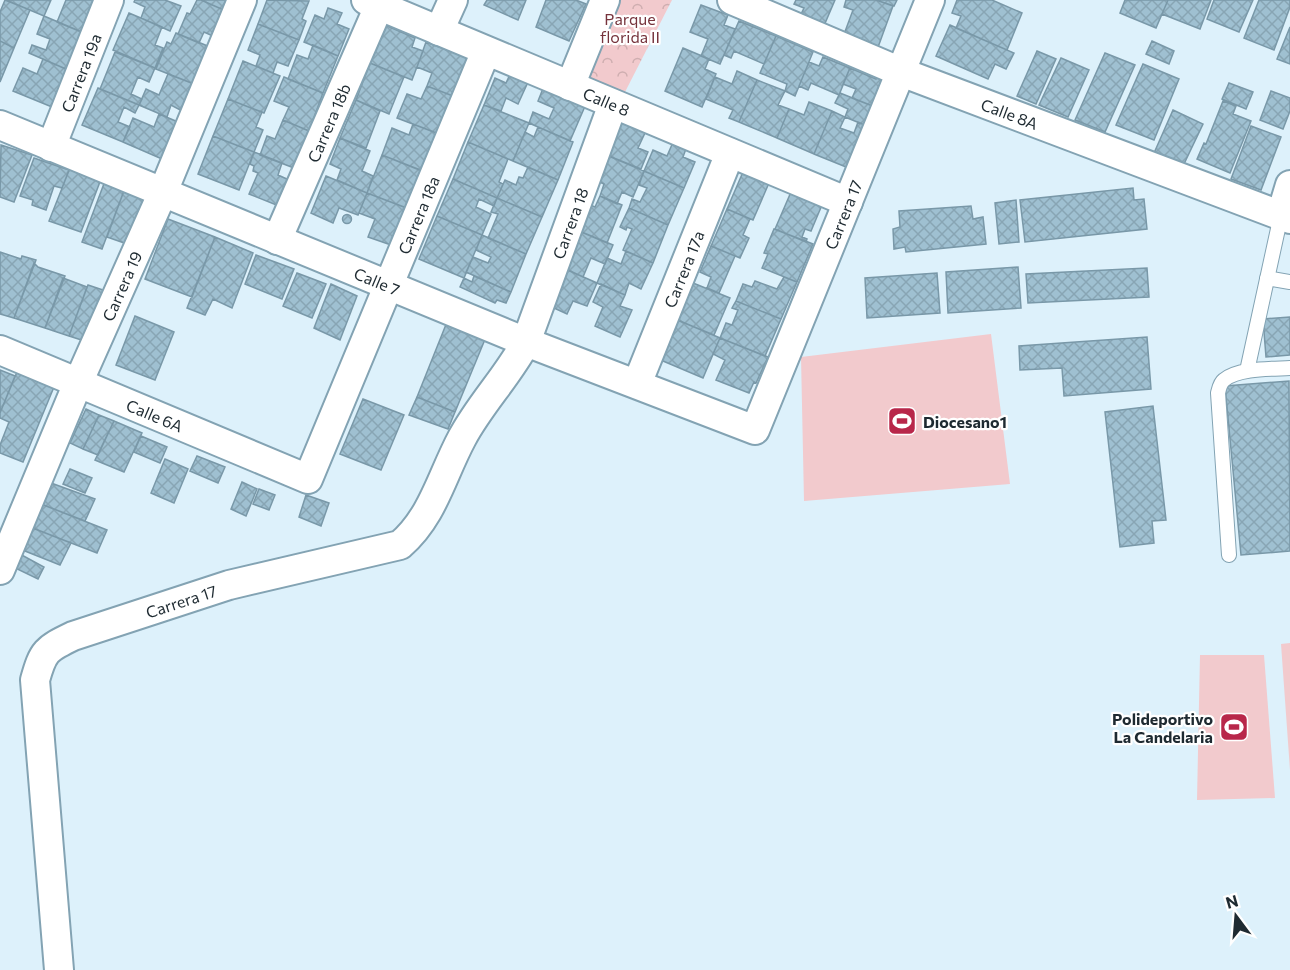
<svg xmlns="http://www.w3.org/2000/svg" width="1290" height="970" viewBox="0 0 1290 970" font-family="Commissioner,sans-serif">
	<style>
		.green { fill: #f2cacd }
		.park { fill: url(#park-crowns) }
		.building { fill: url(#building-cross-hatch); stroke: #7998a8; stroke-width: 1.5 }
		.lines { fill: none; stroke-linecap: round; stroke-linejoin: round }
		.service-casing { stroke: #83a3b3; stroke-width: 16 }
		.minor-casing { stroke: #83a3b3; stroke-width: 32 }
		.service { stroke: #fff; stroke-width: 14 }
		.minor { stroke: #fff; stroke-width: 28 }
		.labels { text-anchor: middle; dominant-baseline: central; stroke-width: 4.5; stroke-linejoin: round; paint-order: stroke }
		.park-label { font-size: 16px; fill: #76333c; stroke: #fff }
		.street-label { font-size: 16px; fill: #1e2a31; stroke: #fff }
		.poi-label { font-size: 16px; font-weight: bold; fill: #1e2a31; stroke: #fff; text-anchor: start }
	</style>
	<defs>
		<pattern id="park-crowns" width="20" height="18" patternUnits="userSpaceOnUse" patternTransform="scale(1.5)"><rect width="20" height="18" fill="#f2cacd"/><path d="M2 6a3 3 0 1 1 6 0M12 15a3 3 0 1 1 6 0" fill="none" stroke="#cfaeb0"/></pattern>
		<pattern id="building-cross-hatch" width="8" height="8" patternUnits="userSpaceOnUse" patternTransform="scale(1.5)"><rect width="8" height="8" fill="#9fc0d1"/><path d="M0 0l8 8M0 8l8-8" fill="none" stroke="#88a5b4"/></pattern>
	</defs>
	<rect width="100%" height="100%" fill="#ddf1fb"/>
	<!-- green -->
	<path class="green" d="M991 334 1010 484 804 501 801 357Z
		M1290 643V770L1281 644Z
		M1200 655H1264L1275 798 1197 800Z"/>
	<!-- park -->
	<path class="park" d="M614 0H672L624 94 583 77Z"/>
	<!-- building -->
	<path class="building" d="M5 0 30 10 14 48 0 41V12Z
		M6 0H51L44 16Z
		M66 0H97L84 33 57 22Z
		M135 0H165L181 6 170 31 141 18 145 7 134 2Z
		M197 0H201L226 11 215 37 204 32 199 43 178 34 187 13 190 14Z
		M201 0H231L226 11Z
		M267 0 309 1 302 19 306 21 299 40 258 24Z
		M487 0H526L518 20 484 5Z
		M546 0H576L586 4 569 41 536 27Z
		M796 0H835L823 28 799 18 804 8 794 4Z
		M846 0H876L893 6 877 50 843 37 853 10 844 7Z
		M876 0H897L894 6Z
		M957 0H992L1022 13 1007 50 956 28 961 16 952 13Z
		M1125 0H1168L1156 28 1120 13Z
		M1168 0H1211L1200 29 1162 14Z
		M1214 0H1253L1239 32 1207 19Z
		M1259 0H1290V7L1274 50 1244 38Z
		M701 5 728 15 724 25 735 29 720 64 701 56 708 39 690 32Z
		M328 8 342 13 337 24 349 29 338 56 304 42 315 15 324 19Z
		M129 13 162 27 155 45 163 48 155 68 113 50Z
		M44 16 84 33 68 70 29 53 32 45 46 50 50 39 37 34Z
		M739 21 776 36 764 64 734 51 731 58 724 55Z
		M258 24 299 40 288 66 277 62 273 73 256 66 260 55 248 50Z
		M385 25 415 38 412 47 423 51 412 80 370 63Z
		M950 25 1014 53 1006 69 995 64 988 79 936 56Z
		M1290 27V64L1277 59Z
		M176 33 210 47 194 84 156 69 167 42 171 44Z
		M776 36 813 52 795 96 785 91 787 84 760 73Z
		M0 41 14 48 0 82Z
		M1152 41 1174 51 1169 64 1146 54Z
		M426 42 468 58 453 96 427 86 432 73 417 67Z
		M313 45 338 56 323 93 288 79 297 55 308 59Z
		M683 48 709 59 705 69 716 74 702 107 665 91Z
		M1037 51 1056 59 1036 104 1017 96Z
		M115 52 155 68 149 82 138 77 131 94 142 99 139 105 100 89Z
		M1105 53 1135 65 1105 132 1075 120Z
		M823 57 850 68 839 95 811 83 808 90 799 86 809 62 819 66Z
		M1061 58 1089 70 1068 117 1039 105Z
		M43 59 68 70 52 107 13 91 23 68 37 74Z
		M243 61 280 76 264 113 228 99Z
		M370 63 404 77 389 114 356 100Z
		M1143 64 1179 79 1154 140 1116 125Z
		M850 68 876 79 878 76 885 79 875 107 852 98 856 89 843 84Z
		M737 71 757 80 739 122 729 118 733 110 706 99 715 77 732 84Z
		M511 72 529 80 518 104 506 98 501 111 484 105 495 78 506 83Z
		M168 74 194 84 182 111 171 105 167 117 139 105 146 89 159 95Z
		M284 77 323 93 309 131 283 120 289 107 274 101Z
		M757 80 785 91 778 105 789 109 777 138 739 122Z
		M1229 83 1253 92 1246 109 1222 99Z
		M427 86 453 96 439 134 397 118 407 94 421 99Z
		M544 86 586 104 570 141 529 123 533 112 549 119 554 108 538 101Z
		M98 88 139 105 135 113 124 107 118 122 130 127 123 142 82 125Z
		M1271 91 1290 98V111L1283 129 1260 120Z
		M840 93 875 107 867 126 845 117 848 109 835 103Z
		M228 99 262 112 256 127 263 130 254 152 213 136Z
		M356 100 380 111 366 148 340 138Z
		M1223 101 1236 106 1233 114 1251 121 1230 173 1197 159 1204 143 1206 144Z
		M809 102 832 111 814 154 777 138 789 109 804 115Z
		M484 105 529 123 513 161 468 142Z
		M1173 110 1203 124 1183 166 1154 153Z
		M832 111 845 117 840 128 854 133 858 122 869 127 851 169 814 154Z
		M159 114 178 122 162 159 123 142 133 118 154 127Z
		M620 116 654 131 652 135 645 133 638 148 648 152 641 169 604 154Z
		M283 120 309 131 294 168 260 155 267 136 275 139Z
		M413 124 439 134 423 171 382 155 392 128 409 135Z
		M1251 126 1281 137 1261 190 1231 179Z
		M538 127 573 142 558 180 513 161 525 132 534 137Z
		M213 136 254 152 239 190 198 174Z
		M340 138 370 151 362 171 373 176 367 193 337 180 341 169 330 164Z
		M674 140 687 146 683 157 695 162 684 188 644 171 653 150 667 156Z
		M468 142 508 159 499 182 503 184 497 198 453 179Z
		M1 145 32 155 14 202 0 197Z
		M254 152 282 163 278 175 289 180 279 206 249 194 258 173 253 171 254 166 250 164Z
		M604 154 644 171 633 197 622 192 617 204 600 196 604 184 593 179Z
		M382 155 427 173 412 210 367 193Z
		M34 158 69 170 62 188 54 186 46 210 32 205 33 200 20 196Z
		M72 163 101 179 81 232 49 221Z
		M528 167 558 180 542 217 497 198 505 180 516 185 519 177 523 178Z
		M644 171 684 188 668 225 629 208 632 199 640 202 647 188 639 185Z
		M743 172 769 183 753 220 727 209Z
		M326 176 367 193 358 215 339 208 333 223 311 213Z
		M453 179 497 198 494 206 479 199 476 207 491 214 482 235 437 216Z
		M105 181 125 188 102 249 82 242Z
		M125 188 149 196 130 245 107 237Z
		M1133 188 1134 200 1144 199 1147 229 1025 242 1020 200Z
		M791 192 822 205 811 231 805 229 802 237 807 239 806 242 775 229Z
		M367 193 409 209 394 246 368 237 375 219 359 213Z
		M600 196 622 205 607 243 572 228 583 202 595 207Z
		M497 198 542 217 526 254 488 238 498 214 491 212Z
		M1016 200 1019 242 999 244 995 203Z
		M971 206 973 219 983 217 986 244 906 252 905 247 894 249 893 229 900 227 899 211Z
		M629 208 668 225 653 263 623 250 632 229 627 227 626 230 620 227Z
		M727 209 750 219 743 235 749 238 740 258 711 246Z
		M342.5 219a4.5 4.5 0 1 1 9 0a4.5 4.5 0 1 1-9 0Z
		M437 216 482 235 464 278 419 259Z
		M168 219 215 237 192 297 145 279Z
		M572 228 613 245 605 264 591 258 583 277 568 270 572 259 561 254Z
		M774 229 813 244 797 282 762 268 768 254 764 253Z
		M482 235 526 254 511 292 466 272 473 257 488 263 491 257 476 250Z
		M215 237 253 253 232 308 213 299 205 315 187 308Z
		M711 246 735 256 719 293 707 288 711 277 700 272Z
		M626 251 653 263 641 289 629 283 625 295 597 283 607 258 621 264Z
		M0 252 21 259 22 256 36 260 14 318 0 314Z
		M256 255 294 269 282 299 245 284Z
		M34 263 38 267 65 276 45 328 14 318Z
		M556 265 597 283 587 306 573 301 567 314 541 302Z
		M1018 267 1021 308 948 313 946 272Z
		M1147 268 1149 297 1028 303 1026 274Z
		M297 273 326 284 312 318 283 306Z
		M937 273 940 313 867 318 865 278Z
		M474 276 511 292 506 303 497 300 495 303 460 287 464 278 472 282Z
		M784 277 797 282 781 319 736 301 743 284 752 287 755 281 777 289Z
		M63 278 87 287 69 336 45 328Z
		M693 283 730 298 714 335 677 320Z
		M331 284 357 296 340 340 314 328Z
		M601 284 625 295 620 306 632 310 620 337 595 326 603 307 593 302Z
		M88 285 112 293 94 344 69 336Z
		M736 301 781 319 765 356 720 338 726 323 732 325 738 310 732 308Z
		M135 316 174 332 155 380 116 365Z
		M1290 317V355L1266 357 1263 319Z
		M673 318 720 338 703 378 656 358Z
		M447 322 486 337 455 412 417 397Z
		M1147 337 1151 389 1064 396 1062 368 1020 370 1019 346Z
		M720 338 768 357 756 383 754 382 749 393 716 380 725 360 713 354Z
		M0 370 15 376 0 413Z
		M17 372 54 387 23 462 0 453V445L9 422 0 418V413Z
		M1289 381 1290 551 1241 555 1225 386Z
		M417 397 455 412 448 429 409 415Z
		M363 399 404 415 381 470 340 454Z
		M1153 406 1166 520 1152 521 1154 543 1120 547 1105 412Z
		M86 409 99 415 83 449 70 443Z
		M99 415 114 421 98 455 83 449Z
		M114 421 142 433 124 472 95 460Z
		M141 436 167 447 160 463 134 452Z
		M197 456 225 467 218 483 190 471Z
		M165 459 188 469 174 503 151 493Z
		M70 469 92 478 85 493 63 484Z
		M242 482 257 489 246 516 231 509Z
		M51 483 95 499 85 521 41 504Z
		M259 489 275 495 269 510 253 504Z
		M306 495 329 503 321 526 299 517Z
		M41 504 107 530 97 553 30 527Z
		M30 527 71 543 60 565 20 549Z
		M18 553 44 567 38 579 11 566Z"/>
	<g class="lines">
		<!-- service casing -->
		<g class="service-casing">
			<path id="service" d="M1267 278 1290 282
				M1247 371 1281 215
				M1229 555 1218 393C1219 389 1220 383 1224 380 1238 368 1272 369 1290 368"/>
		</g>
		<!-- minor casing -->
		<g class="minor-casing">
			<g id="minor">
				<path id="s1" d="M366 0 848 202"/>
				<path id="s2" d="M732 0 901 72 1290 219"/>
				<path d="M439 31 453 0"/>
				<path d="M570 86 605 0"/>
				<path id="s3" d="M0 125 526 342 755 430 930 0"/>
				<path id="s4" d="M51 147 109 0"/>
				<path d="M1281 215 1290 185"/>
				<path id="s5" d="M277 240 379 6"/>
				<path id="s6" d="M0 350 308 479 486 51"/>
				<path id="s7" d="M637 384 730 153"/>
				<path id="s8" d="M0 570 78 383 163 192 242 0"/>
				<path id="s9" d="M59 970 35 680C43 651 46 649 73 636L229 585 400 545C433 517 442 475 462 438 480 404 508 376 526 342L613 104"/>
			</g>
		</g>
		<!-- service -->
		<use href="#service" class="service"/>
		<!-- minor -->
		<use href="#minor" class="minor"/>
	</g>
	<!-- icons -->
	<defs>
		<g id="stadium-square" transform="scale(1.5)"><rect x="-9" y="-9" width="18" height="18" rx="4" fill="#b8274a" stroke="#fff"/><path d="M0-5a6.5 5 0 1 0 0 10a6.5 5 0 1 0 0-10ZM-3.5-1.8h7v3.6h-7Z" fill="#fff"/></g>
	</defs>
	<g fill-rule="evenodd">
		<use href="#stadium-square" x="902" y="421"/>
		<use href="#stadium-square" x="1234" y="727"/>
	</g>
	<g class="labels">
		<!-- park labels -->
		<g class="park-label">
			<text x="630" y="18">Parque<tspan x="630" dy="18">florida II</tspan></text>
		</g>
		<!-- street labels -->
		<g class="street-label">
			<text stroke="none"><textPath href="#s4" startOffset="80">Carrera 19a</textPath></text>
			<text stroke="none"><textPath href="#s1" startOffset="261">Calle 8</textPath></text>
			<text stroke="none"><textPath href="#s2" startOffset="300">Calle 8A</textPath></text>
			<text stroke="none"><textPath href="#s5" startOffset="128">Carrera 18b</textPath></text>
			<text stroke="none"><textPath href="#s6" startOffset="620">Carrera 18a</textPath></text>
			<text stroke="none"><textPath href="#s3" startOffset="1047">Carrera 17</textPath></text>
			<text stroke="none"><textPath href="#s9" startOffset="1059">Carrera 18</textPath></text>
			<text stroke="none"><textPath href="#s7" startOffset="124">Carrera 17a</textPath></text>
			<text stroke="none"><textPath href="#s3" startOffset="408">Calle 7</textPath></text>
			<text stroke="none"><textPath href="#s8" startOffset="309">Carrera 19</textPath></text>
			<text stroke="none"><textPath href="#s6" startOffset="168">Calle 6A</textPath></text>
			<text stroke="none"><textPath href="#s9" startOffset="466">Carrera 17</textPath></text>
		</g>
		<!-- poi labels -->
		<g class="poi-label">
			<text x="923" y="421">Diocesano1</text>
			<text x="1213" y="718" text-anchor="end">Polideportivo<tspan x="1213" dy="18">La Candelaria</tspan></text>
		</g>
	</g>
	<!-- north arrow -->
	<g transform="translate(1236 916) rotate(344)" stroke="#ffffff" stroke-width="4.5" paint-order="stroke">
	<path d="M0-4.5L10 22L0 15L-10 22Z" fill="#1e2a31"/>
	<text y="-9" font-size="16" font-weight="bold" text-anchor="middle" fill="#1e2a31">N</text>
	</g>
</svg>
